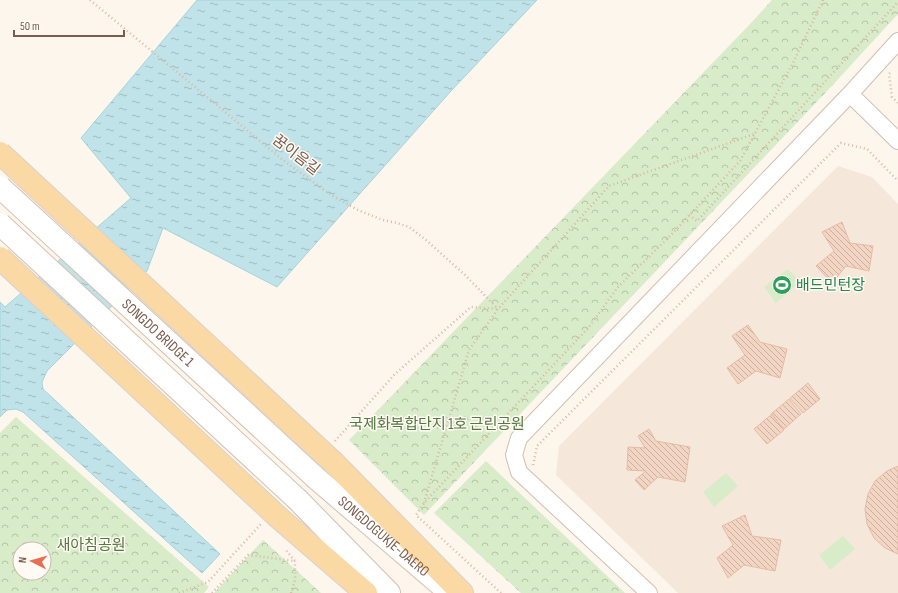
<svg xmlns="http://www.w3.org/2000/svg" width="898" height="593" viewBox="0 0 898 593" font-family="'Sofia Sans Condensed','Noto Sans KR',sans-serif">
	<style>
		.residential { fill: #f5e8da }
		.green { fill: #d8ecc9 }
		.park { fill: url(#park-crowns); fill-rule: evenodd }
		.water { fill: url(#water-ripples); stroke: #a5d3da }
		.building { fill: url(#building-back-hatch); stroke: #e6bba3 }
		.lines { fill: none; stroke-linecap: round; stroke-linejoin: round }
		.minor-casing { stroke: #d1beb0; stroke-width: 18 }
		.secondary-casing { stroke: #d6c0b0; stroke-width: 24 }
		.primary-casing { stroke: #dad1cd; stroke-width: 24 }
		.path { stroke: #d9b8a5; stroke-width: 2.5; stroke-dasharray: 1 3; stroke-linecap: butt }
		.minor { stroke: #fff; stroke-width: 16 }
		.secondary { stroke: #fff; stroke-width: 22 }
		.primary { stroke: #fbd9a5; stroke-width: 22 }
		.secondary-bridge-casing { stroke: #d6c0b0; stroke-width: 24; stroke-linecap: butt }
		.primary-bridge-casing { stroke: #dad1cd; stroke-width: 24; stroke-linecap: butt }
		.secondary-bridge { stroke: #fff; stroke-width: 22 }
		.primary-bridge { stroke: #fbd9a5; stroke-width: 22 }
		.labels { text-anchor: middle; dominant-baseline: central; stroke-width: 3; stroke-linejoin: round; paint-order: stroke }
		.street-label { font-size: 15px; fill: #7a5c4d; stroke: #fffaf3 }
		.leisure-label { font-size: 15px; fill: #27864d; stroke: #fffaf3; text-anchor: start }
		.park-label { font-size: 15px; fill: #537a41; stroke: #fffaf3 }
	</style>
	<defs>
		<pattern id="park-crowns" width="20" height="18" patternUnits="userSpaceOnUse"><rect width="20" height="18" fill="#d8ecc9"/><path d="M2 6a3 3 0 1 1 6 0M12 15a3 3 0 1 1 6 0" fill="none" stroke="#b4c2a5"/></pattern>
		<pattern id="water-ripples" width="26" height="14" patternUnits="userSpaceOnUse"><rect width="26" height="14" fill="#bfe3e8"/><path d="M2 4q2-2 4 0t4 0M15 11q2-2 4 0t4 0" fill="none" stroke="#a0bbbe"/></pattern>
		<pattern id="building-back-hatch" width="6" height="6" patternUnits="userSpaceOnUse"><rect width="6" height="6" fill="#f3d5c3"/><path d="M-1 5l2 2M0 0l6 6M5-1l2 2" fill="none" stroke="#cab0a1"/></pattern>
	</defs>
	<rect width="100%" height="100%" fill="#fdf6ec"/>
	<!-- residential -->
	<path class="residential" d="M838 166 872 177 898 204V593H678L556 475 559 446Z"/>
	<!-- green -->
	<path class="green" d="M788 269 800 282 776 303 764 287Z
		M726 473 738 486 714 507 703 492Z
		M843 536 855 549 830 570 819 555Z"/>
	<!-- park -->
	<path class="park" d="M772 0H898V14L829 89 424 515 349 440 752 22Z
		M16 417 209 587 204 593H0V433ZM20 549H44V573H20Z
		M486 461 625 593H521L434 513Z
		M263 540 321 593H214Z"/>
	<!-- water -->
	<path class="water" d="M197 0H537L451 91 277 287 163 228 147 271 47 371 42 382 43 389 220 554 202 573 23 412 16 409 7 410 0 417V302L5 307 131 198 81 138Z"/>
	<!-- building -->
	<path class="building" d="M842 222 850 243 873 246 869 271 846 266 832 283 816 266 834 251 822 232Z
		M748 325 760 342 787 349 780 378 756 371 738 384 727 368 745 355 732 336Z
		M808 383 820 399 803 413 790 398Z
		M789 399 801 414 784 429 771 414Z
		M772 414 784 430 767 444 754 429Z
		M649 429 656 441 690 447 685 482 658 477 644 490 635 480 646 471 627 470 628 447 645 448 638 436Z
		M898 466V554L885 548 874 538 867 524 865 509 868 494 875 481 887 471Z
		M745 515 752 536 781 540 775 571 744 565 728 578 717 558 733 545 722 526Z"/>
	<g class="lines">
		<!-- minor casing -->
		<g class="minor-casing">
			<path id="minor" d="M850 94 898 141
				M649 593 519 472 514 455 519 438 850 94 898 41"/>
		</g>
		<!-- secondary casing -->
		<g class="secondary-casing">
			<g id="secondary">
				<path id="s1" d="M317 479 448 591"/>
				<path d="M298 500 389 593"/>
			</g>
		</g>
		<!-- primary casing -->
		<g class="primary-casing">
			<path id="primary" d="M333 462 462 593
				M279 518 366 593"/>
		</g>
		<!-- path -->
		<path class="path" d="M90 0 283 160 331 195 358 210 383 220 397 223 409 227 426 240 465 275 498 309
			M890 73 889 74 892 97 898 103
			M689 215 697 221 898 2
			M335 441 395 374 471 307 498 309
			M533 465 537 446 841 143 867 149 898 181
			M424 503 469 350 498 309 609 186 754 134
			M179 593 208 582 261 524
			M212 593 248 555 295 561 285 549
			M291 593 295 580V561
			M501 593 416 515 424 503 589 327 617 288 671 235 740 161 793 63 823 0"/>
		<!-- minor -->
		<use href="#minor" class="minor"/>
		<!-- secondary -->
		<use href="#secondary" class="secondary"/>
		<!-- primary -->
		<use href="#primary" class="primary"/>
		<!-- secondary-bridge casing -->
		<g class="secondary-bridge-casing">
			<g id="secondary-bridge">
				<path id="s2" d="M0 187 317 479"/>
				<path d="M0 224 298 500"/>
			</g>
		</g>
		<!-- primary-bridge casing -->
		<g class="primary-bridge-casing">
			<path id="primary-bridge" d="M0 153 333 462
				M0 258 279 518"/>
		</g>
		<!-- secondary-bridge -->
		<use href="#secondary-bridge" class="secondary-bridge"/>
		<!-- primary-bridge -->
		<use href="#primary-bridge" class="primary-bridge"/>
	</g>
	<!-- icons -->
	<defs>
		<g id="stadium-disc" transform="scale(1)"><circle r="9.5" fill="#2e9e5b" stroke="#fffaf3"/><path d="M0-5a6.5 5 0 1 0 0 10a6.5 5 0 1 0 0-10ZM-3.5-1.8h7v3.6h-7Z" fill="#fff"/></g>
	</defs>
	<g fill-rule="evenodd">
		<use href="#stadium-disc" x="782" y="285"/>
	</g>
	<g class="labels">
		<!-- street labels -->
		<g class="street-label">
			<text transform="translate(296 155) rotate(38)">꿈이음길</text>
			<text stroke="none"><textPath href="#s2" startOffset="215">SONGDO BRIDGE 1</textPath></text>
			<text stroke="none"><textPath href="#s1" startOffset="88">SONGDOGUKJE-DAERO</textPath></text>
		</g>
		<!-- leisure labels -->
		<g class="leisure-label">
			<text x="796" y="285">배드민턴장</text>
		</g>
		<!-- park labels -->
		<g class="park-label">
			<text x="437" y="424">국제화복합단지 1호 근린공원</text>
			<text x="91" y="545">새아침공원</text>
		</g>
	</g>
	<!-- north arrow -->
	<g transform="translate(32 561) rotate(276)"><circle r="19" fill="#fffaf3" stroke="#cabbb1"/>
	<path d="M0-3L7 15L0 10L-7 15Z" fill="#e76f51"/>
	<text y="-6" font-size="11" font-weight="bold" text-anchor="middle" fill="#7a5c4d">N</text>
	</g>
	<!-- scale -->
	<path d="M14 30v6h110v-6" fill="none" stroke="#7a5c4d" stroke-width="2"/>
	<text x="20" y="30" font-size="12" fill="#7a5c4d" stroke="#fffaf3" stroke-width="3" paint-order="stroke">50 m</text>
</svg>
